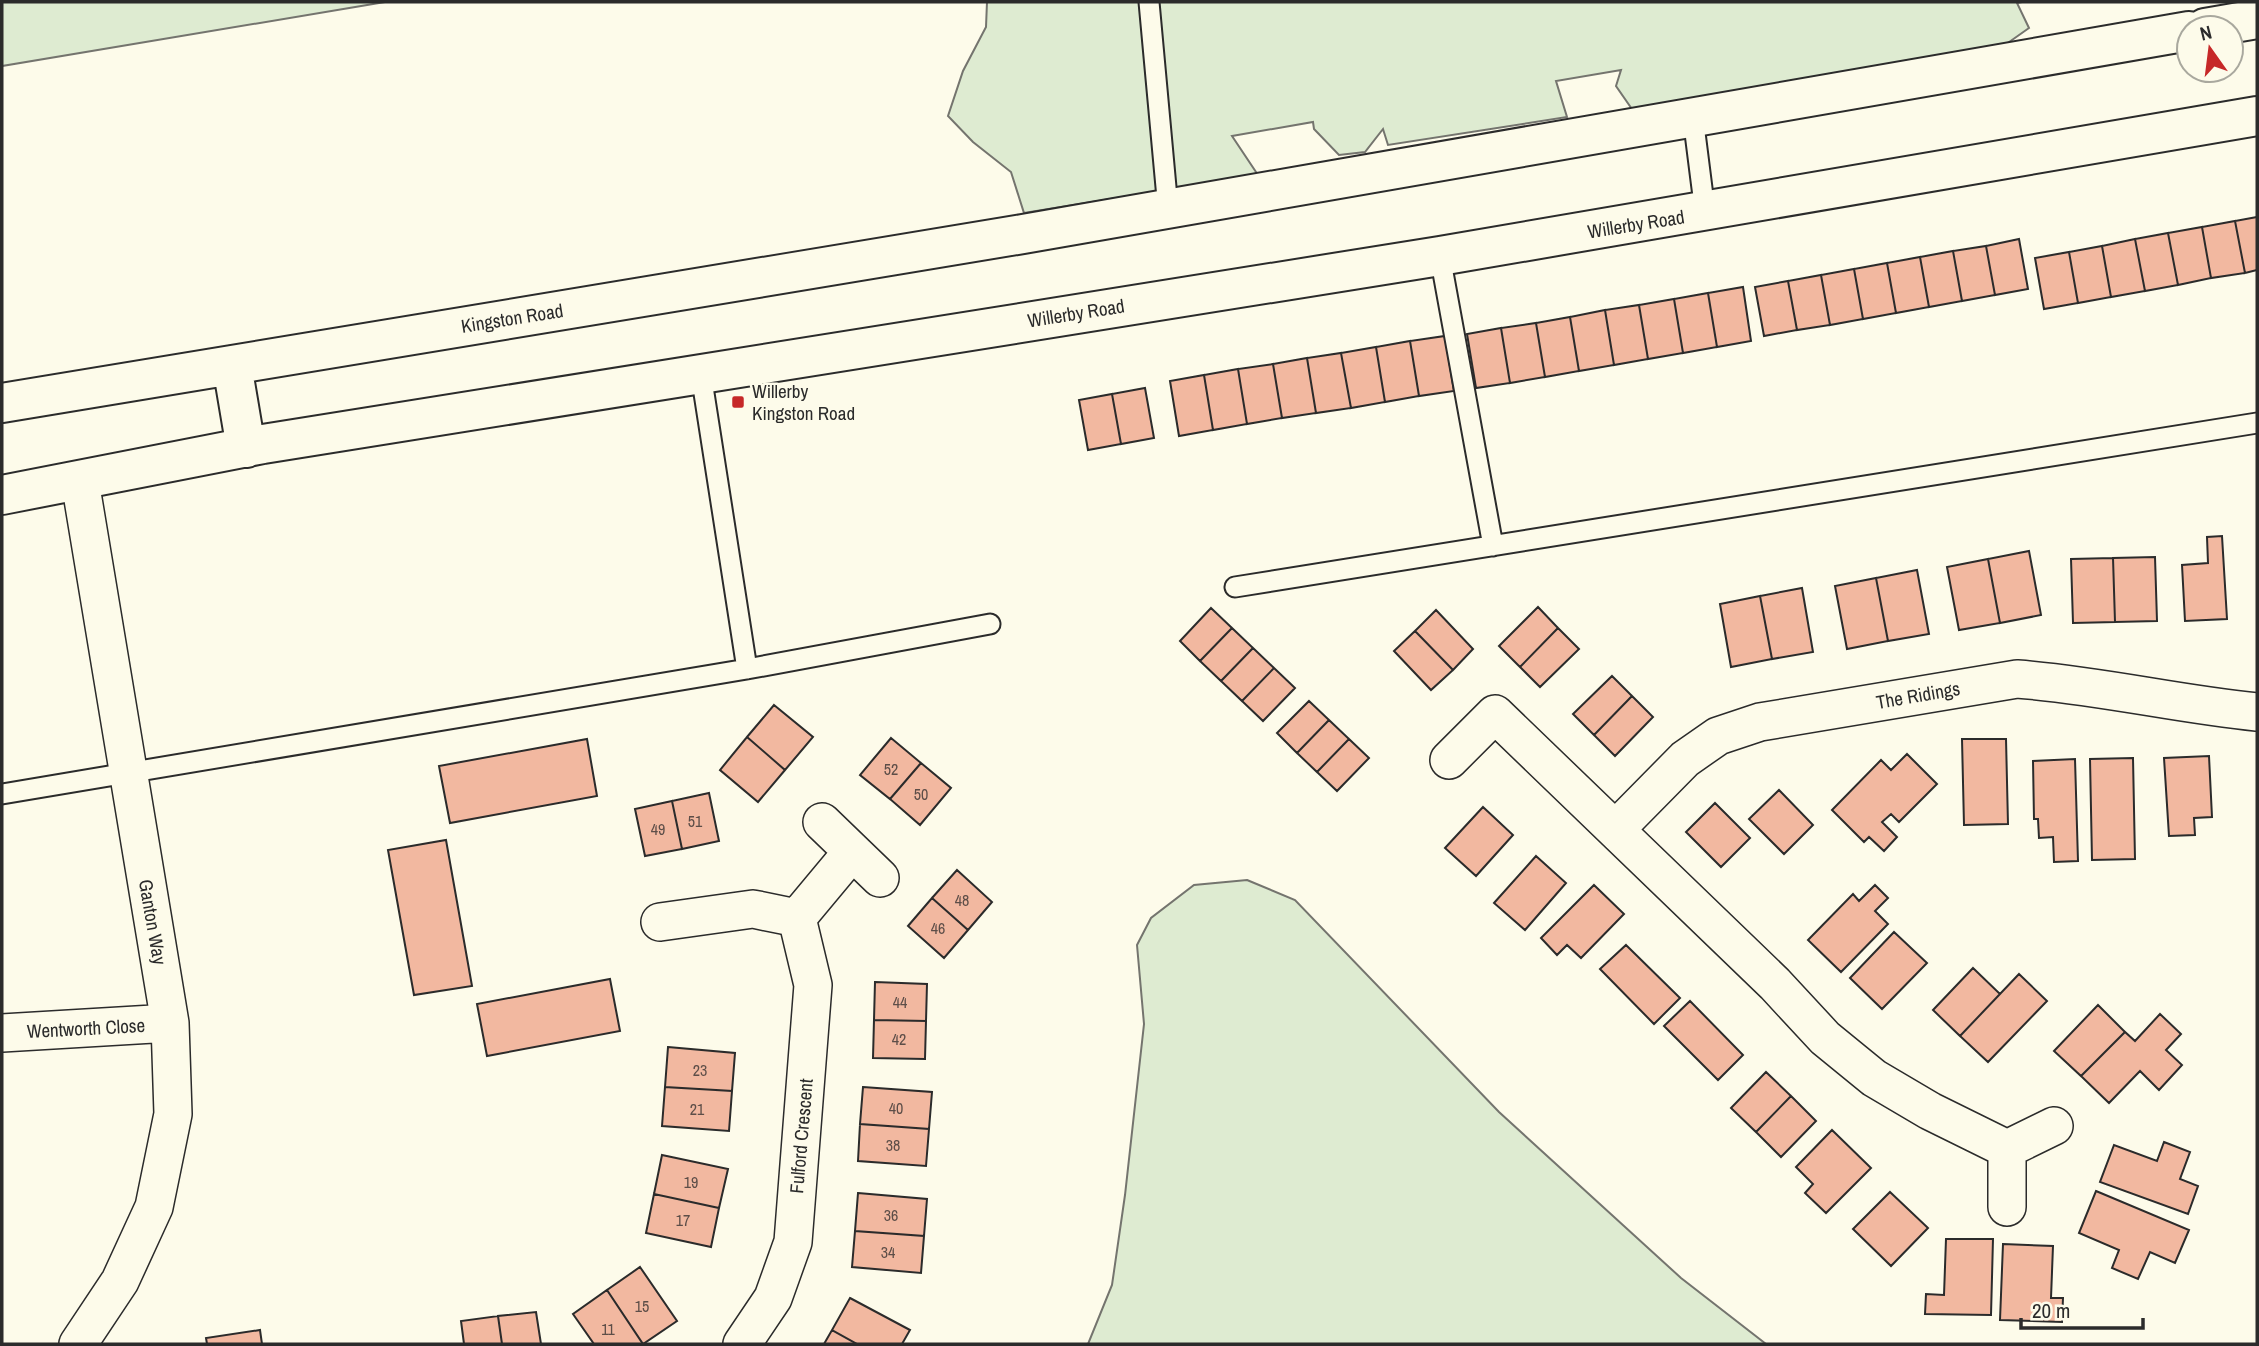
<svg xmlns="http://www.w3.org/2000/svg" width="2259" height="1346" viewBox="0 0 2259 1346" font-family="'Archivo Narrow',sans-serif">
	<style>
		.green { fill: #deebd1; stroke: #74746e; stroke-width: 2 }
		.building { fill: #f2b8a0; stroke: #2b2b2b; stroke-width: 2 }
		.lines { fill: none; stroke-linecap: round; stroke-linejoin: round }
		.lane-casing { stroke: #2b2b2b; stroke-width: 23 }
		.street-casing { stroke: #2b2b2b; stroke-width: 40 }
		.secondary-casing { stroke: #2b2b2b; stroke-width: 42 }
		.lane { stroke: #fdfbea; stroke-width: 19 }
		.street { stroke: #fdfbea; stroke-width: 37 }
		.secondary { stroke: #fdfbea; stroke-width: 38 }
		.poi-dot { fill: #c62828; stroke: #fdfbea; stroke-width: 2.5 }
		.labels { text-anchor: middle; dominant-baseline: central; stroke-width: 5; stroke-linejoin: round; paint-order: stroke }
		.number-label { font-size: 16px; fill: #5d4e48 }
		.street-label { font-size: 19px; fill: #2b2b2b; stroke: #fdfbea }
		.poi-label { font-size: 19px; fill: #2b2b2b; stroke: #fdfbea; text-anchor: start }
	</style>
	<rect width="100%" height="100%" fill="#fdfbea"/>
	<!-- green -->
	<path class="green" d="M2 2H385L2 66Z
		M987 2H2022L2017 3 2029 28 1985 59 1634 112 1616 86 1621 70 1556 81 1567 117 1388 145 1383 129 1365 152 1339 155 1314 129 1313 122 1232 136 1258 175 1024 213 1011 172 973 142 948 116 963 71 986 27Z
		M1247 880 1295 900 1499 1112 1681 1278 1766 1344H1088L1112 1285 1125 1195 1144 1024 1137 945 1151 918 1194 885Z"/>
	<!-- building -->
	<path class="building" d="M2257 217V270L2245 273 2235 221Z
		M2235 221 2245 273 2211 278 2202 227Z
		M2202 227 2211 278 2178 285 2168 233Z
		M2168 233 2178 285 2145 291 2135 239Z
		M2019 239 2028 289 1995 295 1986 246Z
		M2135 239 2145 291 2111 297 2102 246Z
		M1986 246 1995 295 1962 301 1953 251Z
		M2102 246 2111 297 2078 303 2069 252Z
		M1953 251 1962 301 1929 307 1920 257Z
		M2069 252 2078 303 2044 309 2035 258Z
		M1920 257 1929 307 1896 313 1887 263Z
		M1887 263 1896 313 1863 319 1854 269Z
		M1854 269 1863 319 1830 325 1821 275Z
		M1821 275 1830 325 1797 330 1788 281Z
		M1788 281 1797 330 1764 336 1755 287Z
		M1743 287 1751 341 1717 347 1708 293Z
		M1708 293 1717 347 1683 353 1674 299Z
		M1674 299 1683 353 1648 359 1639 305Z
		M1639 305 1648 359 1614 365 1605 310Z
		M1605 310 1614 365 1579 371 1570 317Z
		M1570 317 1579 371 1545 377 1536 323Z
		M1536 323 1545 377 1510 383 1501 328Z
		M1501 328 1510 383 1476 388 1467 334Z
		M1445 336 1454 391 1419 396 1410 341Z
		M1410 341 1419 396 1385 402 1376 347Z
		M1376 347 1385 402 1351 408 1341 353Z
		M1341 353 1351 408 1316 413 1307 358Z
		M1307 358 1316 413 1282 418 1273 364Z
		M1273 364 1282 418 1247 424 1238 369Z
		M1238 369 1247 424 1213 430 1204 375Z
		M1204 375 1213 430 1179 436 1170 381Z
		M1145 388 1154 438 1121 444 1112 394Z
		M1112 394 1121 444 1088 450 1079 400Z
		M2222 536 2227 619 2185 621 2182 565 2208 563 2207 537Z
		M2029 551 2041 615 2000 623 1988 559Z
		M2155 557 2157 621 2115 622 2113 558Z
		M2113 558 2115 622 2073 623 2071 559Z
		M1988 559 2000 623 1959 630 1947 567Z
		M1917 570 1929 634 1888 641 1876 578Z
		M1876 578 1888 641 1847 649 1835 586Z
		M1802 588 1813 652 1772 659 1760 596Z
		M1760 596 1772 659 1731 667 1720 604Z
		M1538 607 1558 628 1520 667 1499 646Z
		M1211 608 1232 628 1200 661 1180 641Z
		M1436 610 1473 649 1453 670 1415 631Z
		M1232 628 1253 648 1221 681 1200 661Z
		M1558 628 1579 649 1540 687 1520 667Z
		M1415 631 1453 670 1431 690 1394 651Z
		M1253 648 1274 668 1242 701 1221 681Z
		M1274 668 1295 688 1263 721 1242 701Z
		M1612 676 1632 696 1594 735 1573 714Z
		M1632 696 1653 717 1615 756 1594 735Z
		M1309 701 1329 720 1297 753 1277 733Z
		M774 705 813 737 785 770 747 737Z
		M1329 720 1349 739 1317 772 1297 753Z
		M747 737 785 770 758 802 720 770Z
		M891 738 921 763 890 799 860 775Z
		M587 739 597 796 450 823 439 766Z
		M1349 739 1369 758 1337 791 1317 772Z
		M1962 739H2006L2008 824 1964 825Z
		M1907 754 1937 784 1899 822 1891 814 1882 822 1897 837 1884 851 1869 837 1864 842 1832 810 1881 760 1891 770Z
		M2209 756 2212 817 2194 818 2195 835 2169 836 2164 758Z
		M2133 758 2135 859 2092 860 2090 759Z
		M2075 759 2078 861 2054 862 2053 837 2039 838 2038 819H2034L2033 761Z
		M921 763 951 788 920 825 890 799Z
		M1779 790 1813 825 1784 854 1749 819Z
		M709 793 719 841 682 849 672 801Z
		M672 801 682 849 645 856 635 809Z
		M1715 803 1750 838 1721 867 1686 832Z
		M1483 807 1513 835 1476 876 1445 848Z
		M446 840 472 986 414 995 388 850Z
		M1536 856 1566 883 1525 930 1494 903Z
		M957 870 992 902 968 930 932 898Z
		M1594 885 1624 914 1581 958 1567 945 1557 955 1541 938Z
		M1875 885 1888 898 1875 911 1888 924 1841 972 1808 940 1853 894 1859 901Z
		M932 898 968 930 944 958 908 926Z
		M1894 932 1927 963 1882 1009 1850 978Z
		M1626 945 1680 998 1654 1024 1600 969Z
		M1973 968 2000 994 1960 1036 1933 1010Z
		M2019 974 2047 1001 1988 1062 1960 1036Z
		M610 979 620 1031 487 1056 477 1004Z
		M875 982 927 984 926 1021 874 1020Z
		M1690 1001 1743 1055 1718 1080 1664 1026Z
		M2098 1005 2125 1032 2081 1076 2054 1051Z
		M2160 1014 2181 1034 2166 1050 2182 1065 2159 1090 2140 1071 2109 1103 2081 1076 2125 1032 2135 1041Z
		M874 1020 926 1021 925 1059 873 1058Z
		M668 1047 735 1053 732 1091 665 1087Z
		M1766 1072 1791 1096 1756 1132 1731 1108Z
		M665 1087 732 1091 729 1131 662 1126Z
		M863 1087 932 1092 929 1129 860 1124Z
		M1791 1096 1816 1121 1781 1157 1756 1132Z
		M860 1124 929 1129 926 1166 858 1161Z
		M1832 1130 1871 1168 1826 1213 1805 1193 1813 1184 1796 1167Z
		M2164 1142 2190 1152 2180 1179 2198 1186 2188 1214 2100 1182 2114 1145 2157 1161Z
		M662 1155 728 1169 719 1208 654 1194Z
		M2096 1191 2189 1230 2175 1263 2150 1252 2138 1279 2112 1268 2119 1250 2079 1233Z
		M1890 1192 1928 1228 1891 1266 1853 1229Z
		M858 1193 927 1199 924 1236 855 1231Z
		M654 1194 719 1208 711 1247 646 1233Z
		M855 1231 924 1236 921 1273 852 1267Z
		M1946 1239H1993L1991 1315 1925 1314 1926 1294 1944 1295Z
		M2003 1244 2053 1246 2051 1298H2063L2062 1322 2000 1320Z
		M640 1267 677 1321 643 1344 607 1290Z
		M607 1290 643 1344H594L573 1314Z
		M850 1298 910 1330 902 1344H857L832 1330Z
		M536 1312 541 1344H502L498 1316Z
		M498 1316 502 1344H464L461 1321Z
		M260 1330 262 1344H207L206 1338Z
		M832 1330 857 1344H824Z"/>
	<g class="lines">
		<!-- lane casing -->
		<g class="lane-casing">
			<path id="lane" d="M1149 2 1168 209
				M1693 117 1705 212
				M1440 256 1493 546
				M701 374 747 669
				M1235 587 2257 423
				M2 794 747 669 990 624"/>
		</g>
		<!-- street casing -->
		<g class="street-casing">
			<path id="street" d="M1449 760 1495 714 1775 984 1825 1038 1874 1078 1930 1111 2007 1149
				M822 822 880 878
				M1616 829 1685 759 1718 736 1760 722 2017 679C2098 685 2177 704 2257 712
				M797 918 852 852
				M660 922 753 909 797 918 813 985 793 1242 773 1298 742 1344
				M2 1033 170 1023
				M2007 1207V1149L2054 1126
				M78 1344 120 1281 154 1207 173 1114 170 1023 80 481"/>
		</g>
		<!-- secondary casing -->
		<g class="secondary-casing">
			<path id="secondary" d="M2205 28 2257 19
				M232 365 246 448
				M2 403 1023 234 2189 31
				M2 495 263 444 1440 256 2257 116"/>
		</g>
		<!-- lane -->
		<use href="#lane" class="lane"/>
		<!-- street -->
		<use href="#street" class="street"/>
		<!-- secondary -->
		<use href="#secondary" class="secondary"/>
	</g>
	<!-- markers -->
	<rect class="poi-dot" x="731" y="395" width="14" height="14" rx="3.5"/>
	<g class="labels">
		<!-- number labels -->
		<g class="number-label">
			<text x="891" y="769">52</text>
			<text x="921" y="794">50</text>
			<text x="695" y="821">51</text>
			<text x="658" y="829">49</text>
			<text x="962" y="900">48</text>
			<text x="938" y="928">46</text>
			<text x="900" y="1002">44</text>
			<text x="899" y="1039">42</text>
			<text x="700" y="1070">23</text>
			<text x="896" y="1108">40</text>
			<text x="697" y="1109">21</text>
			<text x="893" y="1145">38</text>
			<text x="691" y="1182">19</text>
			<text x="891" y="1215">36</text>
			<text x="683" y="1220">17</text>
			<text x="888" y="1252">34</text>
			<text x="642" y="1306">15</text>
			<text x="608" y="1329">11</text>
		</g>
		<!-- street labels -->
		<g class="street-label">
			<text transform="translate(1636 224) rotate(-9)">Willerby Road</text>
			<text transform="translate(1076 313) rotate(-9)">Willerby Road</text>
			<text transform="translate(512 318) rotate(-9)">Kingston Road</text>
			<text transform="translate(1918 695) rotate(-10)">The Ridings</text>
			<text transform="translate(153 922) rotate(80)">Ganton Way</text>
			<text transform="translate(86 1028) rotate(-3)">Wentworth Close</text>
			<text transform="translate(801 1136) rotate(-85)">Fulford Crescent</text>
		</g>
		<!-- poi labels -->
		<g class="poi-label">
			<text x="752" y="391">Willerby<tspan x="752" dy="22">Kingston Road</tspan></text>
		</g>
	</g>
	<!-- border -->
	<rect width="2259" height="1346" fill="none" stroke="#2b2b2b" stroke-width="7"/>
	<!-- north arrow -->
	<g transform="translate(2210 49) rotate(346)"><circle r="33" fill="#fdfbea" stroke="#a9a89e" stroke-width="2"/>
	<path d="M0-5L12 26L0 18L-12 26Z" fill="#c62828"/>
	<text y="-10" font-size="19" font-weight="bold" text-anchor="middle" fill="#2b2b2b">N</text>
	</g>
	<!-- scale -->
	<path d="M2021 1318v10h122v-10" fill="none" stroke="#2b2b2b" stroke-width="3.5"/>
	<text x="2032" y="1318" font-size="21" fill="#2b2b2b" stroke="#fdfbea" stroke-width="5" paint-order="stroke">20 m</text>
</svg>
